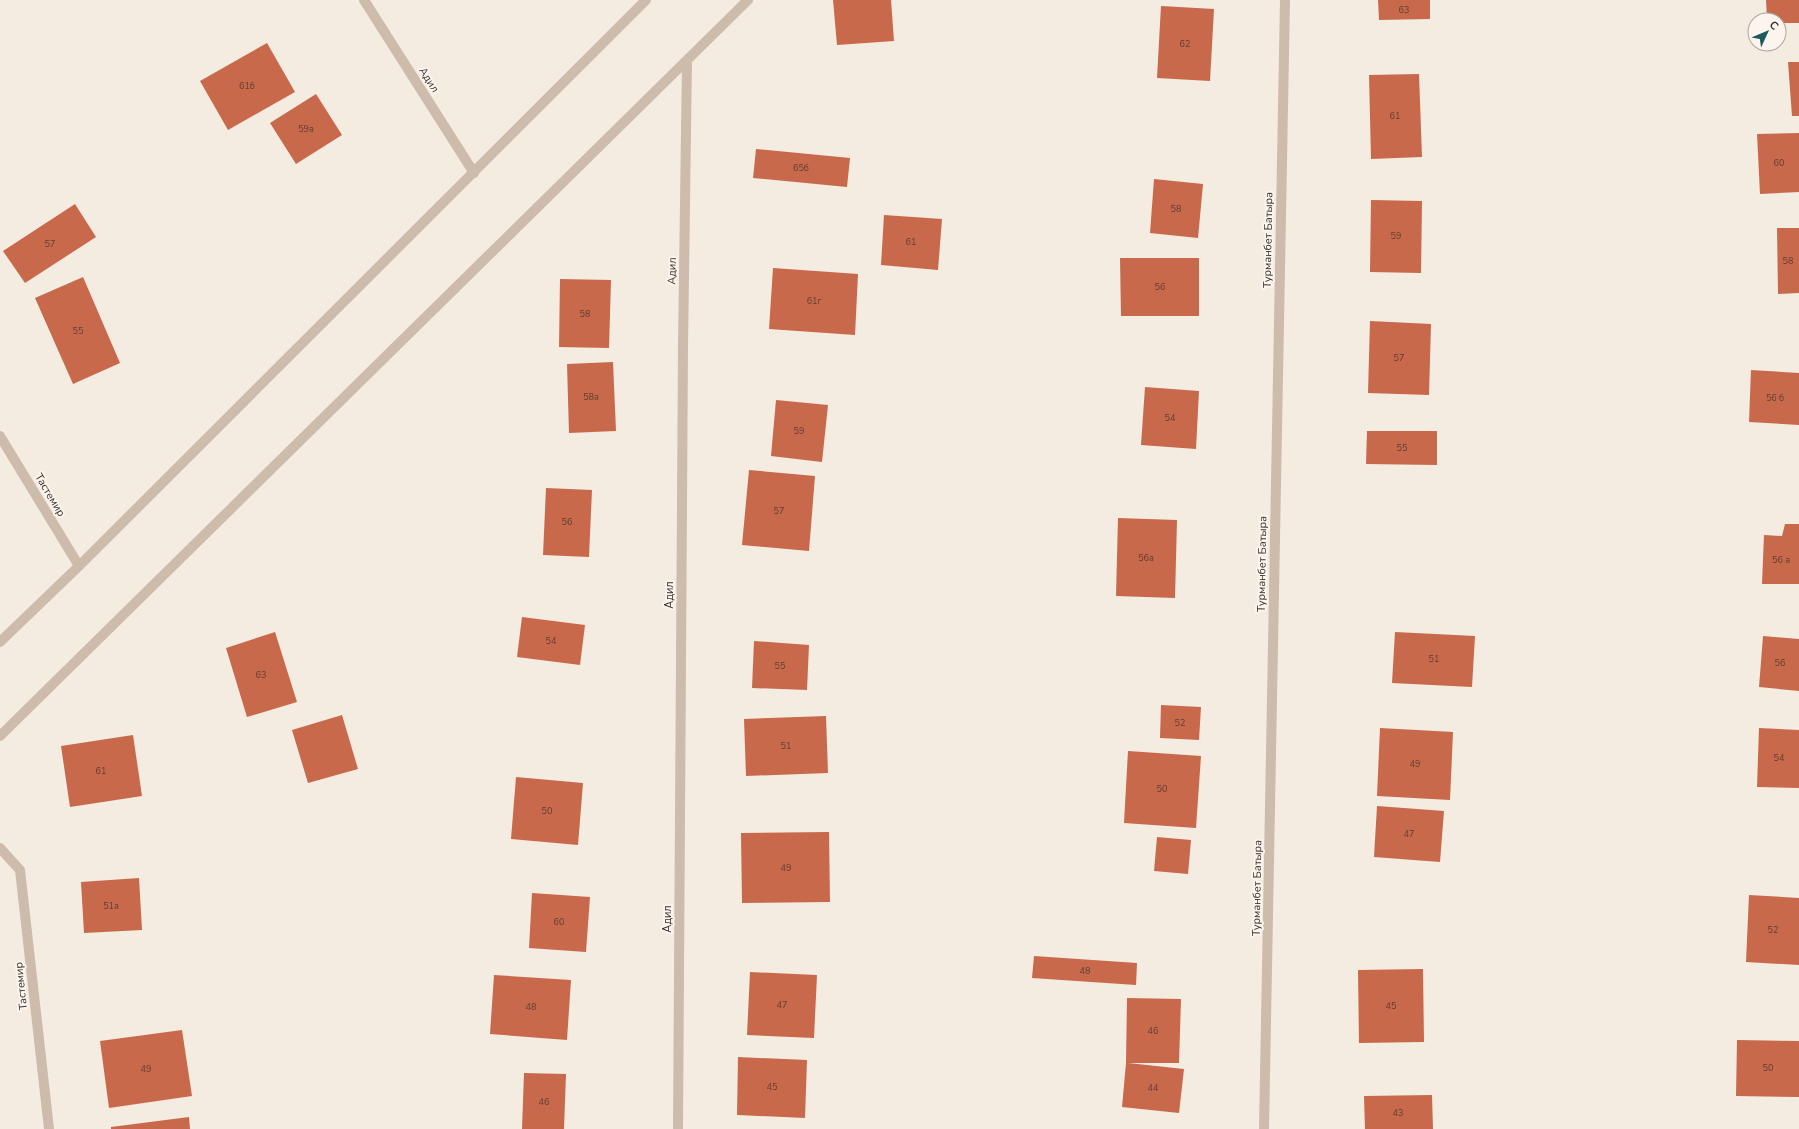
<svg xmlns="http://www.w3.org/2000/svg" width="1799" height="1129" viewBox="0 0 1799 1129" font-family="'Nunito Sans',sans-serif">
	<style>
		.building { fill: #c8694b }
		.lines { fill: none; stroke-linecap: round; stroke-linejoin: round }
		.minor { stroke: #cdbbac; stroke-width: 10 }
		.labels { text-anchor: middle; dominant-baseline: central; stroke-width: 4; stroke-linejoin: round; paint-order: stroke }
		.number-label { font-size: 9px; fill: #5e3e33 }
		.street-label { font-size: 11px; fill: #3b302b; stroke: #fbf5ee }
	</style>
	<rect width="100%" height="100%" fill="#f4ebe1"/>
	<!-- building -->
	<path class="building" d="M833 0H891L894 41 837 45Z
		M1378 0H1430V19L1379 20Z
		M1766 0H1799V23H1779V20H1767Z
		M1161 6 1214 9 1210 81 1157 78Z
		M267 43 295 92 228 130 200 81Z
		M1788 62H1799V116H1792Z
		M1419 74 1422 157 1371 159 1369 75Z
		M316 94 342 135 296 164 270 123Z
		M1799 133V192L1760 194 1757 134Z
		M756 149 850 158 847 187 753 178Z
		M1154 179 1203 184 1198 238 1150 233Z
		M1371 200 1422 201 1421 273 1370 272Z
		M75 204 96 237 25 283 3 251Z
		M884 215 942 219 938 270 881 265Z
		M1777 228H1799V293L1778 294Z
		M1120 258H1199V316H1121Z
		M773 268 858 274 855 335 769 329Z
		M83 277 120 363 73 384 35 298Z
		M560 279 611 280 609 348 559 347Z
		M1370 321 1431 324 1429 395 1368 393Z
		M613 362 616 431 569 433 567 364Z
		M1751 370 1799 373V425L1749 422Z
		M1145 387 1199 391 1196 449 1141 445Z
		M776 400 828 405 822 462 771 456Z
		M1367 431H1437V465L1366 464Z
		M749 470 815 476 809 551 742 545Z
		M546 488 592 490 589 557 543 555Z
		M1118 518 1177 520 1175 598 1116 596Z
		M1785 524H1799V584H1762L1764 535 1782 536Z
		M522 617 585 625 580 665 517 657Z
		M275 632 297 702 247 717 226 648Z
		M1395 632 1475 636 1472 687 1392 683Z
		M1763 636 1799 639V691L1759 687Z
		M754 641 809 645 807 690 752 688Z
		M1161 705 1201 707 1199 740 1160 738Z
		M342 715 358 769 308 783 292 730Z
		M826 716 828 773 746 776 744 719Z
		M1380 728 1453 732 1450 800 1377 796Z
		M1759 728 1799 730V788L1757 787Z
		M133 735 142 796 70 807 61 746Z
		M1128 751 1201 756 1196 828 1124 823Z
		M516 777 583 783 578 845 511 839Z
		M1377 806 1444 811 1440 862 1374 857Z
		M829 832 830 902 742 903 741 833Z
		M1157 837 1191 840 1188 874 1154 871Z
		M139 878 142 930 84 933 81 882Z
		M532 893 590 897 586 952 529 948Z
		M1749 895 1799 898V965L1746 962Z
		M1034 956 1137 963 1136 985 1032 978Z
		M1423 969 1424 1042 1359 1043 1358 970Z
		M750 972 817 975 814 1038 747 1035Z
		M494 975 571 980 567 1040 490 1034Z
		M1127 998 1181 999 1179 1063H1128L1184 1069 1179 1113 1122 1107 1126 1063Z
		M182 1030 192 1096 109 1108 100 1041Z
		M1737 1040 1799 1041V1097L1736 1096Z
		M738 1057 807 1060 805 1118 737 1115Z
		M524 1073 566 1074 564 1129H522Z
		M1432 1095 1433 1129H1365L1364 1096Z
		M189 1117 190 1129H111V1127Z"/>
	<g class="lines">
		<!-- minor -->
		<path class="minor" d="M364 0 474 173
			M0 436 79 566
			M0 642 79 566 646 0
			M0 736 748 0
			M0 848 20 870 49 1129
			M678 1129 683 347 687 60
			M1264 1129 1285 0"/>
	</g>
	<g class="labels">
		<!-- number labels -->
		<g class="number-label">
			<text x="1404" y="10">63</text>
			<text x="1185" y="44">62</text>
			<text x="247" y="86">61б</text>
			<text x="1395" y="116">61</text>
			<text x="306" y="129">59а</text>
			<text x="1779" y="163">60</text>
			<text x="801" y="168">65б</text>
			<text x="1176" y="209">58</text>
			<text x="1396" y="236">59</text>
			<text x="911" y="242">61</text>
			<text x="50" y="244">57</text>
			<text x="1788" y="261">58</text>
			<text x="1160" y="287">56</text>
			<text x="814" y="301">61г</text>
			<text x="585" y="314">58</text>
			<text x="78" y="331">55</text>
			<text x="1399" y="358">57</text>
			<text x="591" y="397">58а</text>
			<text x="1775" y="398">56 б</text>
			<text x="1170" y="418">54</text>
			<text x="799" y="431">59</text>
			<text x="1402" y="448">55</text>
			<text x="779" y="511">57</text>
			<text x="567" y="522">56</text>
			<text x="1146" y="558">56а</text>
			<text x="1781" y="560">56 а</text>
			<text x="551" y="641">54</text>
			<text x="1434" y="659">51</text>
			<text x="1780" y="663">56</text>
			<text x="780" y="666">55</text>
			<text x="261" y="675">63</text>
			<text x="1180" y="723">52</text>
			<text x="786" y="746">51</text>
			<text x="1779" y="758">54</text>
			<text x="1415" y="764">49</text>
			<text x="101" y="771">61</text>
			<text x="1162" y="789">50</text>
			<text x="547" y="811">50</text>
			<text x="1409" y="834">47</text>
			<text x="786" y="868">49</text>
			<text x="111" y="906">51а</text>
			<text x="559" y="922">60</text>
			<text x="1773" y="930">52</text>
			<text x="1085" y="971">48</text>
			<text x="782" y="1005">47</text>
			<text x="1391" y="1006">45</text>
			<text x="531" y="1007">48</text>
			<text x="1153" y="1031">46</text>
			<text x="1768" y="1068">50</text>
			<text x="146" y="1069">49</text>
			<text x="772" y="1087">45</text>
			<text x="1153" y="1088">44</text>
			<text x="544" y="1102">46</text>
			<text x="1398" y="1113">43</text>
		</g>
		<!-- street labels -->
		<g class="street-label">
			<text transform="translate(429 80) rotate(58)">Адил</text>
			<text transform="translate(1268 240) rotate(-89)">Турманбет Батыра</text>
			<text transform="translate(672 271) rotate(-89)">Адил</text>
			<text transform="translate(50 495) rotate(59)">Тастемир</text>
			<text transform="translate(1262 564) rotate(-89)">Турманбет Батыра</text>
			<text transform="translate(669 595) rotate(-90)">Адил</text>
			<text transform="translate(1257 888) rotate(-89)">Турманбет Батыра</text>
			<text transform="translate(667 919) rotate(-90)">Адил</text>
			<text transform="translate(21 986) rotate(-96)">Тастемир</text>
		</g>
	</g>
	<!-- north arrow -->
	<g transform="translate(1767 32) rotate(46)"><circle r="19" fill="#fbf5ee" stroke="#aea6a0"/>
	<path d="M0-3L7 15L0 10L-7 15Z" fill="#1f5a5e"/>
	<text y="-6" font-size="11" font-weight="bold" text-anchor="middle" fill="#3b302b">С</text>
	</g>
</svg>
